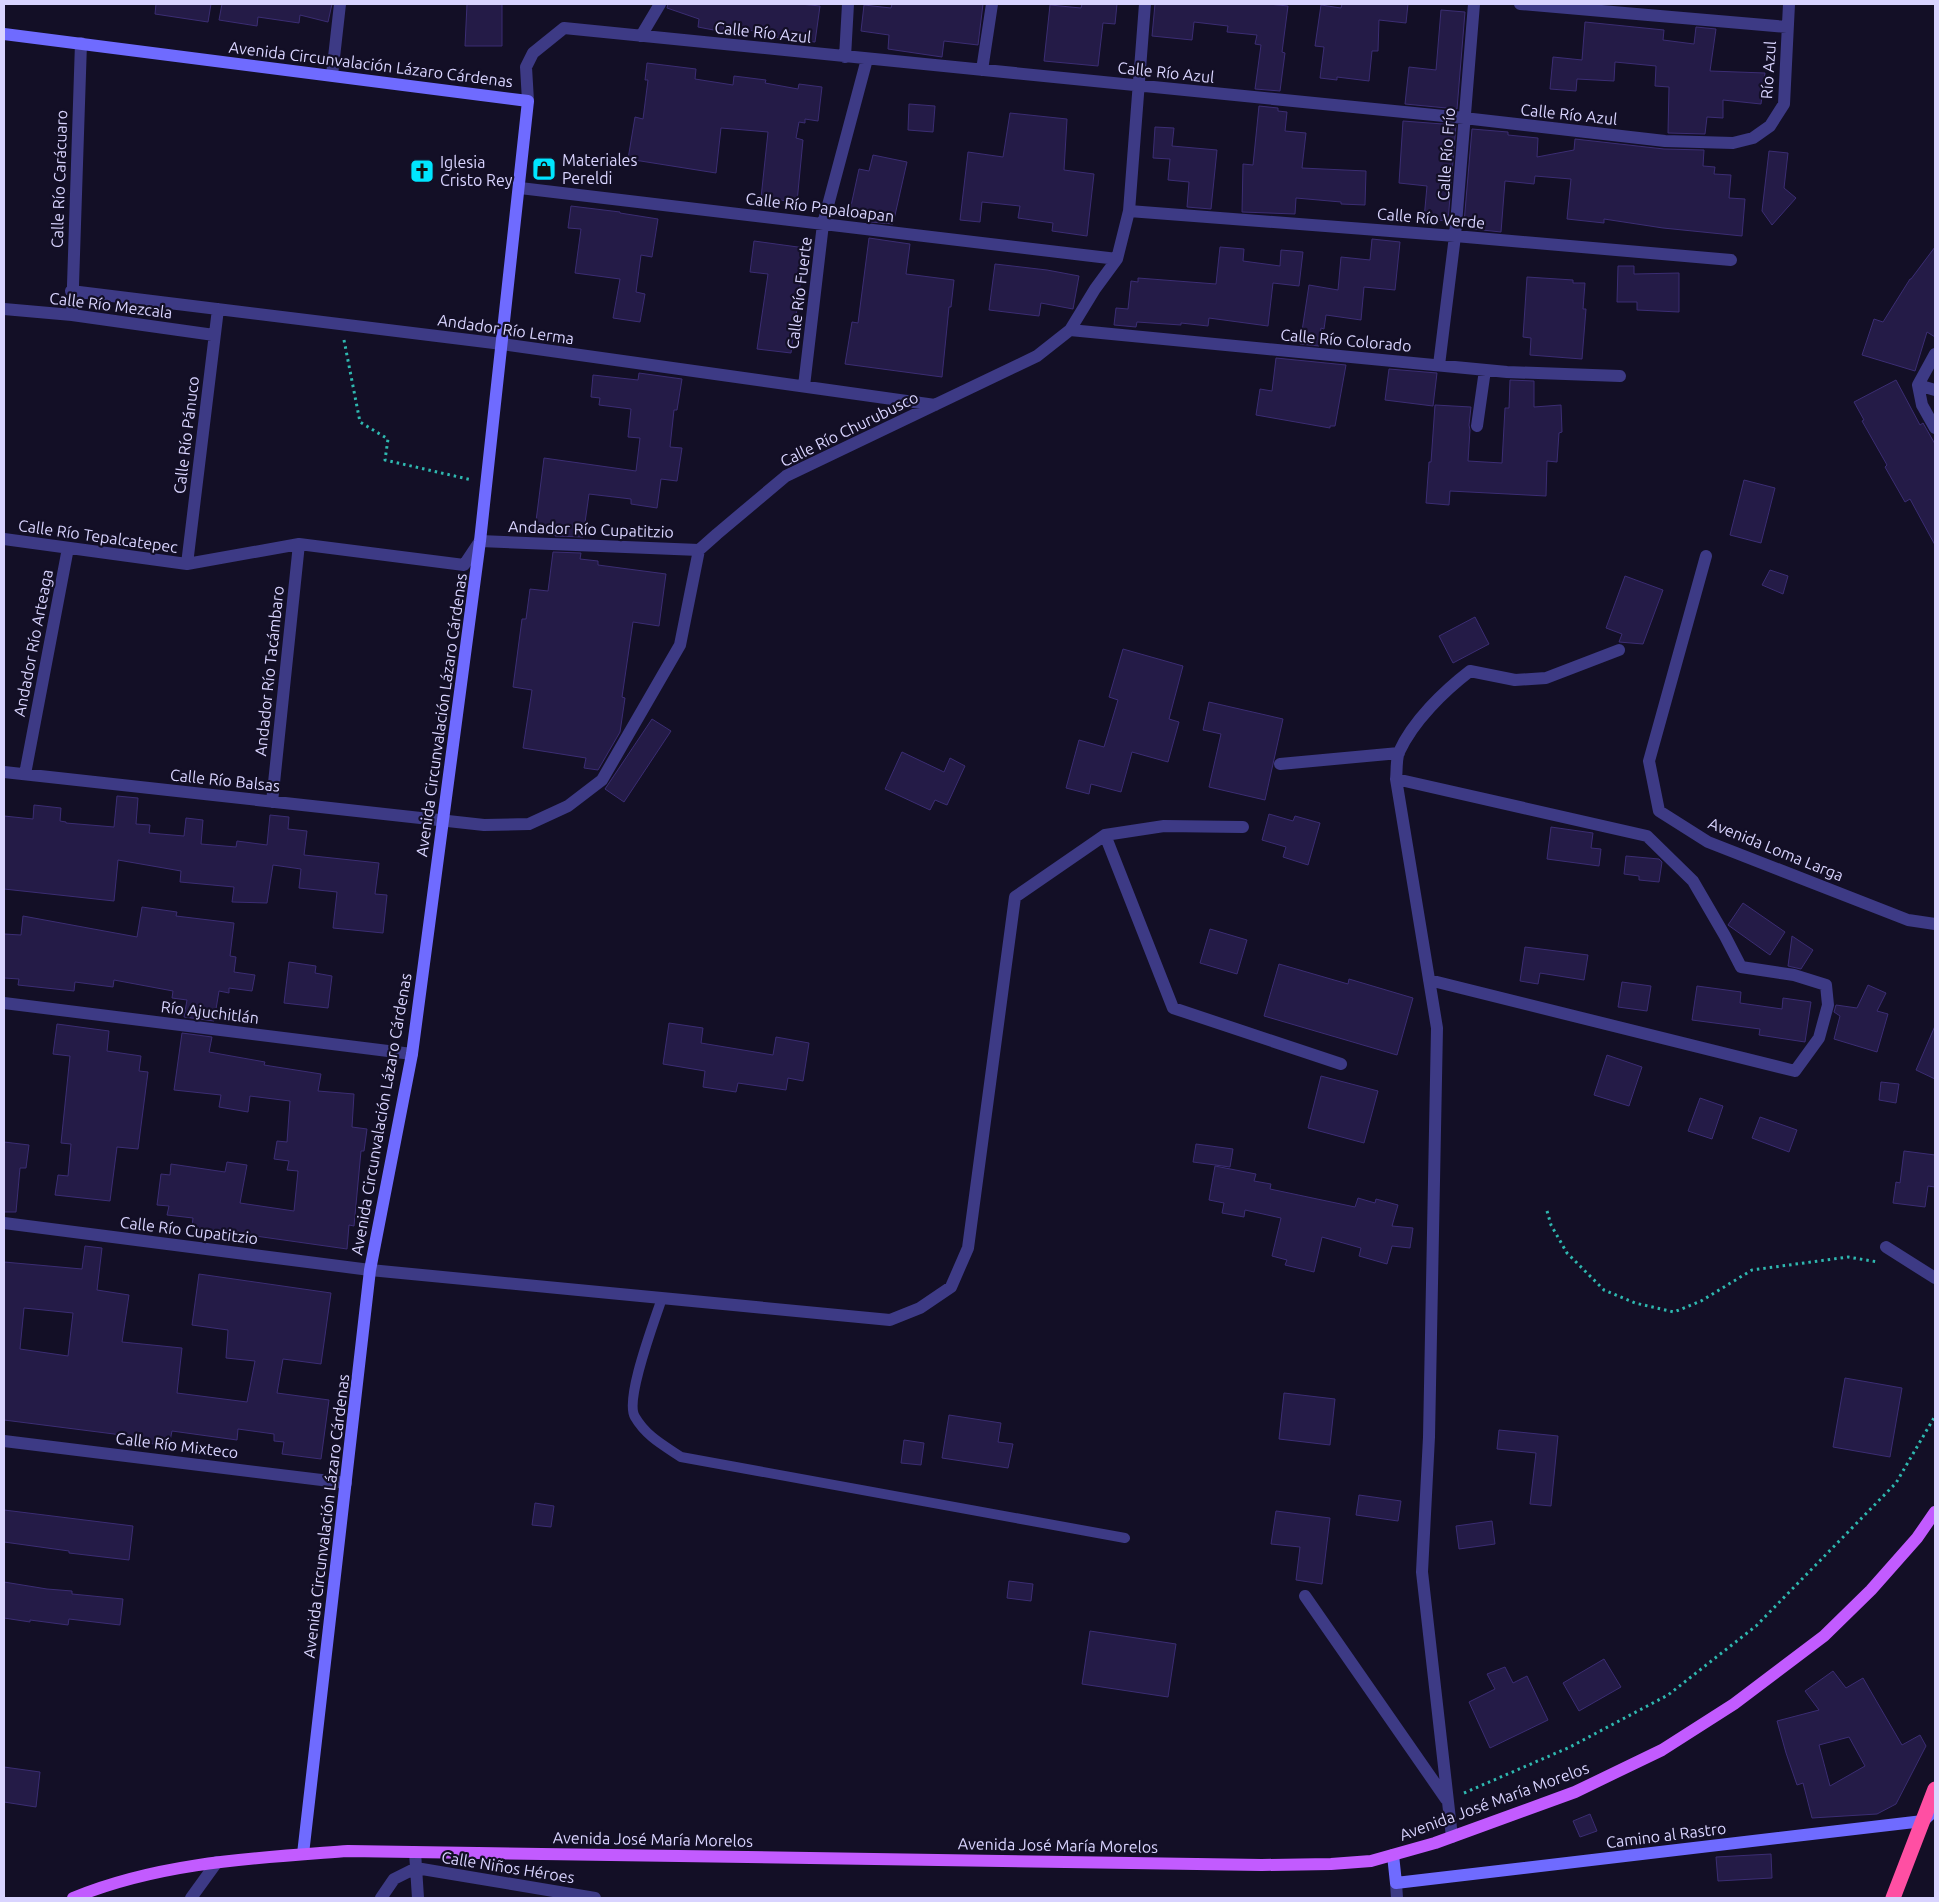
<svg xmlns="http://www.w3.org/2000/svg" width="1939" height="1902" viewBox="0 0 1939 1902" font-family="Ubuntu,sans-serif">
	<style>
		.building { fill: #241b47; stroke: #3b2d73; fill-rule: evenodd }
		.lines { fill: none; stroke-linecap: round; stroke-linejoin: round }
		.path { stroke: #2fb8b0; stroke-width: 3; stroke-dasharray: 2.5 4; stroke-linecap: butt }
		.lane { stroke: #3d3a85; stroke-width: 10 }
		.street { stroke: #3d3a85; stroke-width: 12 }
		.secondary { stroke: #6f6bff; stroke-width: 12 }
		.primary { stroke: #c25bff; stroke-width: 12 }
		.highway { stroke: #ff4fa3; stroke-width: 15 }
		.labels { text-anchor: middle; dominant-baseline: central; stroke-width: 4.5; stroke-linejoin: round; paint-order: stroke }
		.street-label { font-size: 16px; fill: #d9d4ff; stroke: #130f26 }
		.poi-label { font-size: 16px; fill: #d9d4ff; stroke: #130f26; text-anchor: start }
	</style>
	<rect width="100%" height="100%" fill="#130f26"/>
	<!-- building -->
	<path class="building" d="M156 4H211L208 22 155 14Z
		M222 4H332L328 22 300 15 299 23 258 17 257 26 219 20Z
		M467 4H502V46H465Z
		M668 4H800L820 6 815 42 766 36V33L724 26V32L698 27 699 19 667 8Z
		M892 4H983L978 45 944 41 942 57 888 49 889 35 861 31 864 5 891 8Z
		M1082 4H1117L1115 24 1103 23 1098 66 1044 61 1050 5 1081 8Z
		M1155 4H1268L1288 6 1282 52 1285 53 1280 91 1255 89 1261 45 1255 44 1257 35 1227 32 1228 26 1194 22 1192 40 1152 36Z
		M1342 4H1408L1406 23 1379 20 1378 51H1372L1369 81 1337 77V80L1320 78 1324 47 1315 46 1321 5 1341 8Z
		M1441 10 1465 12 1457 109 1405 104 1409 67 1436 70Z
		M1585 22 1664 30 1663 40 1694 44 1696 27 1716 29 1710 71 1765 73 1761 104 1723 100V118L1707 117 1705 134 1668 133 1669 87 1655 86 1656 66 1615 62 1614 81 1577 79 1576 91 1550 89 1553 57 1582 60Z
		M647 63 696 69 695 79 733 85 734 76 766 80 765 83 798 89 799 84 822 87 818 121 805 119V123L799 122 796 138 803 140 797 202 761 198 768 132 721 128 716 173 628 159 635 117 643 119 648 80H645Z
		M909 104 935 106 933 132 908 130Z
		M1259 106 1278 108V111L1287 112 1285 131 1306 133 1302 168 1366 171 1365 205 1341 204V202L1296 198 1295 214 1242 212 1243 164 1253 165Z
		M1010 113 1067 119 1064 170 1094 174 1087 236 1052 231 1053 223 1018 218 1020 206 982 202 980 222 960 220 968 152 1003 157Z
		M1403 121 1456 125 1448 221 1424 219 1427 186 1399 183Z
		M1155 127 1174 128 1172 146 1217 150 1211 209 1187 207 1189 182 1168 180 1170 159 1153 158Z
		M1472 129 1508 132V135L1538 138 1537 157 1574 150 1575 139 1664 149 1704 150 1703 166 1715 167 1714 174 1731 175 1729 198 1745 199 1742 236 1663 228 1604 219V223L1567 219 1571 179 1535 176 1534 184 1505 181 1501 232 1473 229 1474 224 1464 223Z
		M1769 151 1788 153 1784 188 1796 198 1772 225 1762 211Z
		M873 155 907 162 893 224 871 222V220L849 215 859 169 869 171Z
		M571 206 620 212V213L658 219 652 257 641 255 636 292 645 294 640 322 613 318 620 279 575 273 581 229 568 228Z
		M869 238 910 244 906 274 954 280 951 307H949L942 377 845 364 852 322 858 323Z
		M1372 239 1400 242 1395 290 1364 287 1361 320 1326 315 1324 329 1321 328 1319 346 1300 344 1309 285 1338 290 1341 257 1370 260Z
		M754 241 805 248 791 353 757 349 768 274 750 272Z
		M1220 247 1244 249 1243 261 1280 266 1281 250 1303 252 1299 286 1273 283 1268 326 1209 318 1208 326 1181 323V325L1137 322 1136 327 1114 325 1116 308 1128 309 1131 281 1138 282V278L1216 284Z
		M1935 247V337L1927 332 1915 371 1862 355 1874 319 1883 322 1910 279H1911Z
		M995 264 1047 270 1079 276 1073 309 1041 303 1039 316 989 310Z
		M1618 266H1634V274L1679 273V312L1637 310V302H1617Z
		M1527 277 1573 280V283H1585L1583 309H1586L1582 359 1530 355 1531 338 1523 337Z
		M1276 358 1346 365 1335 426H1330V428L1256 415 1260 389 1272 391Z
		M1389 369 1437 373 1433 406 1385 400Z
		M639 373 682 379 677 410H674L670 447 682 448 677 481 661 479 657 508 631 504V499L589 494 583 537 555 536 556 532 535 529 544 458 636 471 640 438 628 437 631 409 599 405 600 398 591 397 593 375 638 380Z
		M1510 380 1534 381V407L1561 405 1562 432 1559 433 1557 462 1547 461 1546 496 1450 491 1449 505 1426 503 1429 462H1431L1435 405 1471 407 1469 425 1470 430 1468 461 1502 463 1505 408H1509Z
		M1896 380 1920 425 1923 423 1935 444V545L1910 499 1905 502 1885 467 1887 465 1862 421 1864 420 1854 402Z
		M1744 480 1775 488 1761 543 1730 535Z
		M553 552 581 553 580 559 598 561V565L666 574 659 626 633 622 622 697 625 698 620 732 598 770 584 768 586 758 523 748 532 690 513 687 522 619H526L530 589 548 591Z
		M1770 570 1788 576 1783 594 1762 585Z
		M1625 576 1663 590 1643 644 1619 642 1622 634 1606 628Z
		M1475 617 1489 644 1453 663 1439 636Z
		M1123 649 1183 666 1169 719 1179 722 1168 762 1132 752 1121 792 1091 784 1089 794 1066 788 1079 740 1104 747 1118 700 1109 697Z
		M1209 702 1283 719 1265 800 1209 787 1221 734 1203 730Z
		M652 719 671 731 624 802 605 789Z
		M902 752 944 772 950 758 965 766 947 805 935 800 930 810 885 789Z
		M117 796 138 798 136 824 150 825 149 833 184 836 186 818 203 820 201 844 236 847 237 841 267 845 270 815 289 817 288 829 307 831 304 855 379 863 375 894 387 895 383 933 333 928 337 892 299 888 301 869 273 865 267 903 232 902 234 887 180 882 181 871 118 860 114 901 4 889V816L33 819 34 805 61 808 60 821 66 822V823L114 827Z
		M1269 814 1293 821 1295 816 1320 823 1308 865 1283 857 1286 847 1262 840Z
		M1551 827 1593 833 1591 848 1601 849 1599 866 1547 859Z
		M1626 856 1659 859 1662 862 1659 882 1639 880V876L1624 874Z
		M1743 903 1785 932 1770 955 1728 925Z
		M142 907 177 912 176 916 234 923 230 956 236 957 234 972 255 975 252 991 229 988V993L219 991 214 1021 184 1017 187 1000 172 998 173 991 114 980 113 987 75 982 74 991 18 985 19 979 4 978V934L21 935 23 916 137 937Z
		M1210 929 1247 940 1237 974 1200 963Z
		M1792 936 1813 950 1801 969 1788 966Z
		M1525 947 1588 955 1584 980 1540 973 1538 984 1520 981Z
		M289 962 316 966 315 973 332 976 328 1008 284 1003Z
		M1279 964 1348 984 1349 979 1413 998 1397 1055 1264 1016Z
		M1622 982 1651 986 1647 1011 1618 1007Z
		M1868 985 1886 993 1877 1011 1888 1014 1877 1052 1834 1039 1840 1016 1834 1012 1836 1005 1857 1008Z
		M1697 986 1741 992 1740 1003 1782 1009 1783 998 1811 1002 1805 1042 1759 1035 1760 1029 1692 1020Z
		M669 1023 703 1028 701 1043 773 1055 776 1037 809 1043 803 1081 788 1078 786 1090 738 1083 736 1092 703 1087 705 1071 663 1064Z
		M57 1024 109 1031 107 1051 141 1056 139 1071 148 1072 138 1149 117 1147 110 1201 55 1195 58 1175 68 1176 71 1144 61 1143 70 1056 53 1054Z
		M1935 1026V1079L1916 1070Z
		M182 1033 212 1037 209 1052 265 1062 264 1065 321 1074 318 1091 354 1094 352 1127 367 1129 364 1151H361L354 1226 349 1225 347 1249 192 1227 193 1218 167 1215 169 1206 157 1205 161 1174 170 1175 171 1164 225 1172 227 1162 247 1165 240 1203 294 1211 298 1171 287 1170 289 1161 274 1159 277 1141 287 1142 290 1101 250 1096 248 1112 219 1107 221 1095 174 1090Z
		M1607 1055 1642 1067 1629 1106 1594 1095Z
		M1321 1076 1378 1091 1364 1143 1308 1128Z
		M1881 1082 1899 1084 1896 1103 1879 1100Z
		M1700 1098 1723 1106 1712 1139 1688 1131Z
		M1760 1117 1797 1130 1789 1152 1752 1138Z
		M4 1142 29 1145 26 1168H20L16 1212H4Z
		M1196 1144 1233 1149 1230 1167 1193 1162Z
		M1904 1151 1935 1155V1187L1928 1186 1925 1207 1893 1203 1896 1182 1900 1183Z
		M1215 1166 1256 1174 1254 1181 1271 1184 1270 1189 1355 1207 1358 1198 1375 1203 1376 1199 1398 1205 1392 1226 1413 1228 1410 1248 1392 1246 1387 1264 1359 1256 1361 1248 1322 1237 1314 1272 1285 1265 1287 1260 1272 1256 1281 1218 1245 1210 1244 1217 1222 1213 1224 1203 1209 1200Z
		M85 1246 102 1248 97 1290 129 1295 122 1342 182 1348 177 1393 247 1402 255 1361 226 1358 228 1330 192 1325 199 1274 331 1293 321 1364 283 1359 277 1393 329 1400 321 1459 282 1454 284 1442 274 1441V1434L238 1429 237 1440 172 1431 169 1446 139 1442V1439L114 1434 4 1420V1262L82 1269ZM24 1308 73 1313 68 1356 20 1349Z
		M1845 1378 1902 1388 1890 1457 1833 1447Z
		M1284 1393 1335 1399 1330 1445 1279 1439Z
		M949 1415 1001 1423 998 1442 1013 1444 1008 1468 942 1458Z
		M1499 1430 1558 1436 1551 1506 1530 1504 1536 1453 1497 1449Z
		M904 1440 924 1443 921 1465 901 1463Z
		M1359 1495 1401 1501 1398 1521 1356 1515Z
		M535 1503 554 1506 551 1527 532 1525Z
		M4 1510 133 1526 129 1560 69 1553V1551L4 1542Z
		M1276 1511 1330 1518 1322 1584 1296 1580 1300 1547 1271 1544Z
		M1492 1521 1495 1544 1459 1549 1456 1526Z
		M1009 1581 1033 1584 1031 1601 1007 1598Z
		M4 1582 47 1589 72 1591V1594L123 1599 120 1625 69 1619 68 1625 30 1620V1622L4 1618Z
		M1090 1631 1176 1644 1168 1697 1082 1684Z
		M1604 1659 1621 1687 1579 1711 1563 1683Z
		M1505 1667 1513 1683 1527 1676 1548 1720 1490 1748 1469 1702 1495 1689 1487 1674Z
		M1833 1671 1846 1688 1863 1678 1902 1745 1920 1735 1926 1746 1896 1804 1877 1814 1812 1818 1803 1783 1797 1785 1786 1753 1777 1721 1819 1710 1805 1691ZM1849 1737 1865 1766 1830 1786 1819 1745Z
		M4 1767 40 1772 36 1807 4 1802Z
		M1590 1814 1597 1831 1580 1837 1573 1821Z
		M1771 1854 1772 1878 1718 1881 1716 1857Z"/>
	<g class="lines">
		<!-- path -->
		<path class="path" d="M344 340 360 422 388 439 385 460 472 480
			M1547 1211 1551 1225 1567 1253 1604 1290 1635 1303 1674 1312 1701 1301 1752 1270 1848 1257 1878 1262
			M1464 1793 1570 1747 1668 1695 1756 1626 1896 1483 1935 1416"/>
		<!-- lane -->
		<path class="lane" d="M662 1298C655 1320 624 1400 635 1417 646 1436 663 1445 681 1457L1125 1538"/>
		<!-- street -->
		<path class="street" d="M1520 4 1787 27
			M641 36 660 4
			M845 57 848 4
			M982 70 992 4
			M332 75 340 4
			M528 101 526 67 533 53 564 28 1464 118 1665 141 1733 143 1753 138 1770 126 1784 104 1789 4
			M520 188 1117 259
			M1129 211 1455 236 1731 260
			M71 291 502 344 935 405
			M4 309 72 315 214 335
			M72 315 81 43
			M1070 330 1507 372 1620 376
			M1935 354 1918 385 1922 405 1935 428
			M1439 365 1455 236 1474 4
			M1918 385 1935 390
			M804 386 823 224 867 59
			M1477 426 1485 370
			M4 539 187 564 299 544 464 565 480 541 699 550
			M1706 556 1649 761 1659 811 1708 842 1908 920 1935 924
			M187 564 218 309
			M1280 764 1399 753
			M4 772 484 825 529 824 568 806 602 780 680 645 699 550 717 534 786 476 1037 356 1070 330 1095 289 1117 259 1129 211 1145 4
			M25 774 68 548
			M1396 779 1647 836 1693 881 1725 936 1741 967 1794 975 1826 985 1828 1005 1819 1038 1795 1071 1429 980
			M272 802 299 544
			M1105 835 1173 1008 1341 1064
			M4 1003 412 1054
			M4 1223 370 1270 890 1320 920 1308 951 1287 968 1248 1015 897 1105 835 1164 826 1243 827
			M1886 1247 1935 1278
			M4 1441 346 1483
			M1305 1596 1446 1799
			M1452 1837 1422 1572 1429 1437 1437 1028 1396 779C1397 771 1396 759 1399 752 1413 721 1444 691 1470 671L1515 680 1546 678 1619 650
			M415 1852 418 1898
			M1396 1883 1397 1898
			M191 1898 217 1862
			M381 1898 394 1879 416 1868 595 1898"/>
		<!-- secondary -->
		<path class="secondary" d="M4 34 528 101 480 541 412 1054 370 1270 303 1854
			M1393 1855 1396 1883 1923 1821 1935 1810"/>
		<!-- primary -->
		<path class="primary" d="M73 1898C160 1862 255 1858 348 1851L1262 1865 1331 1864 1371 1861 1435 1843 1575 1792 1662 1750 1734 1704 1824 1636 1871 1590 1917 1538 1935 1512"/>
		<!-- highway -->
		<path class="highway" d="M1893 1898 1935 1789"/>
	</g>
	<!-- icons -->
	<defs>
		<g id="shop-square" transform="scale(1.25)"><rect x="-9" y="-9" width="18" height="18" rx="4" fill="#00e5ff" stroke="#130f26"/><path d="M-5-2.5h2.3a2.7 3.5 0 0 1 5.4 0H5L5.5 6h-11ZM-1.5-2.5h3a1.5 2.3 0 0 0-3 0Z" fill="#111"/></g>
		<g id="church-square" transform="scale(1.25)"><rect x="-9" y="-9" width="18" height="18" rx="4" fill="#00e5ff" stroke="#130f26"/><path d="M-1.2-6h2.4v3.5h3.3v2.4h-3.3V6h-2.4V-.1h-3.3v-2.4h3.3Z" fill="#111"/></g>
	</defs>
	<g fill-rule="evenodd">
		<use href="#shop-square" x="544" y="169"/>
		<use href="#church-square" x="422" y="171"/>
	</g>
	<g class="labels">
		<!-- street labels -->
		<g class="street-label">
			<text transform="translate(763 32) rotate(6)">Calle Río Azul</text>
			<text transform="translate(371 64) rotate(7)">Avenida Circunvalación Lázaro Cárdenas</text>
			<text transform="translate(1768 70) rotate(-86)">Río Azul</text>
			<text transform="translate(1166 72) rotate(6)">Calle Río Azul</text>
			<text transform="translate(1569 114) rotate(6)">Calle Río Azul</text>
			<text transform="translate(1446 154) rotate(-86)">Calle Río Frío</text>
			<text transform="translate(59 179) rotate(-88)">Calle Río Carácuaro</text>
			<text transform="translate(820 207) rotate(7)">Calle Río Papaloapan</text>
			<text transform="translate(1431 218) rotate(5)">Calle Río Verde</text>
			<text transform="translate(799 293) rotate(-83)">Calle Río Fuerte</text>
			<text transform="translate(111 305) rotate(7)">Calle Río Mezcala</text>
			<text transform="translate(506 329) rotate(8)">Andador Río Lerma</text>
			<text transform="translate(1346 340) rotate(5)">Calle Río Colorado</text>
			<text transform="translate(849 429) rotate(-26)">Calle Río Churubusco</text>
			<text transform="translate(186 435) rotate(-83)">Calle Río Pánuco</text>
			<text transform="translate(591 529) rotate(2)">Andador Río Cupatitzio</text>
			<text transform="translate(98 536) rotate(8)">Calle Río Tepalcatepec</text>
			<text transform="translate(33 643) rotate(-79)">Andador Río Arteaga</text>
			<text transform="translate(269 671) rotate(-84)">Andador Río Tacámbaro</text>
			<text transform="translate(441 715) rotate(-82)">Avenida Circunvalación Lázaro Cárdenas</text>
			<text transform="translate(225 780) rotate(6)">Calle Río Balsas</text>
			<text transform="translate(1776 849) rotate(22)">Avenida Loma Larga</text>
			<text transform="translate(210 1012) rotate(7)">Río Ajuchitlán</text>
			<text transform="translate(381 1114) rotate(-80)">Avenida Circunvalación Lázaro Cárdenas</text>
			<text transform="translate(189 1230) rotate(7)">Calle Río Cupatitzio</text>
			<text transform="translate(177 1445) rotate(7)">Calle Río Mixteco</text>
			<text transform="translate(326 1516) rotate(-83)">Avenida Circunvalación Lázaro Cárdenas</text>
			<text transform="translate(1494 1801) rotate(-20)">Avenida José María Morelos</text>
			<text transform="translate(1666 1835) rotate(-7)">Camino al Rastro</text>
			<text transform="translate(653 1839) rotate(1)">Avenida José María Morelos</text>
			<text transform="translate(1058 1845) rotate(1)">Avenida José María Morelos</text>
			<text transform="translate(508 1867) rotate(9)">Calle Niños Héroes</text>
		</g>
		<!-- poi labels -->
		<g class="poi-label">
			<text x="562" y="160">Materiales<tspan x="562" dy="18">Pereldi</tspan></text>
			<text x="440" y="162">Iglesia<tspan x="440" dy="18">Cristo Rey</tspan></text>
		</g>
	</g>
	<!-- border -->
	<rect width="1939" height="1902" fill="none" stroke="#d9d4ff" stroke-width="10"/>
</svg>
